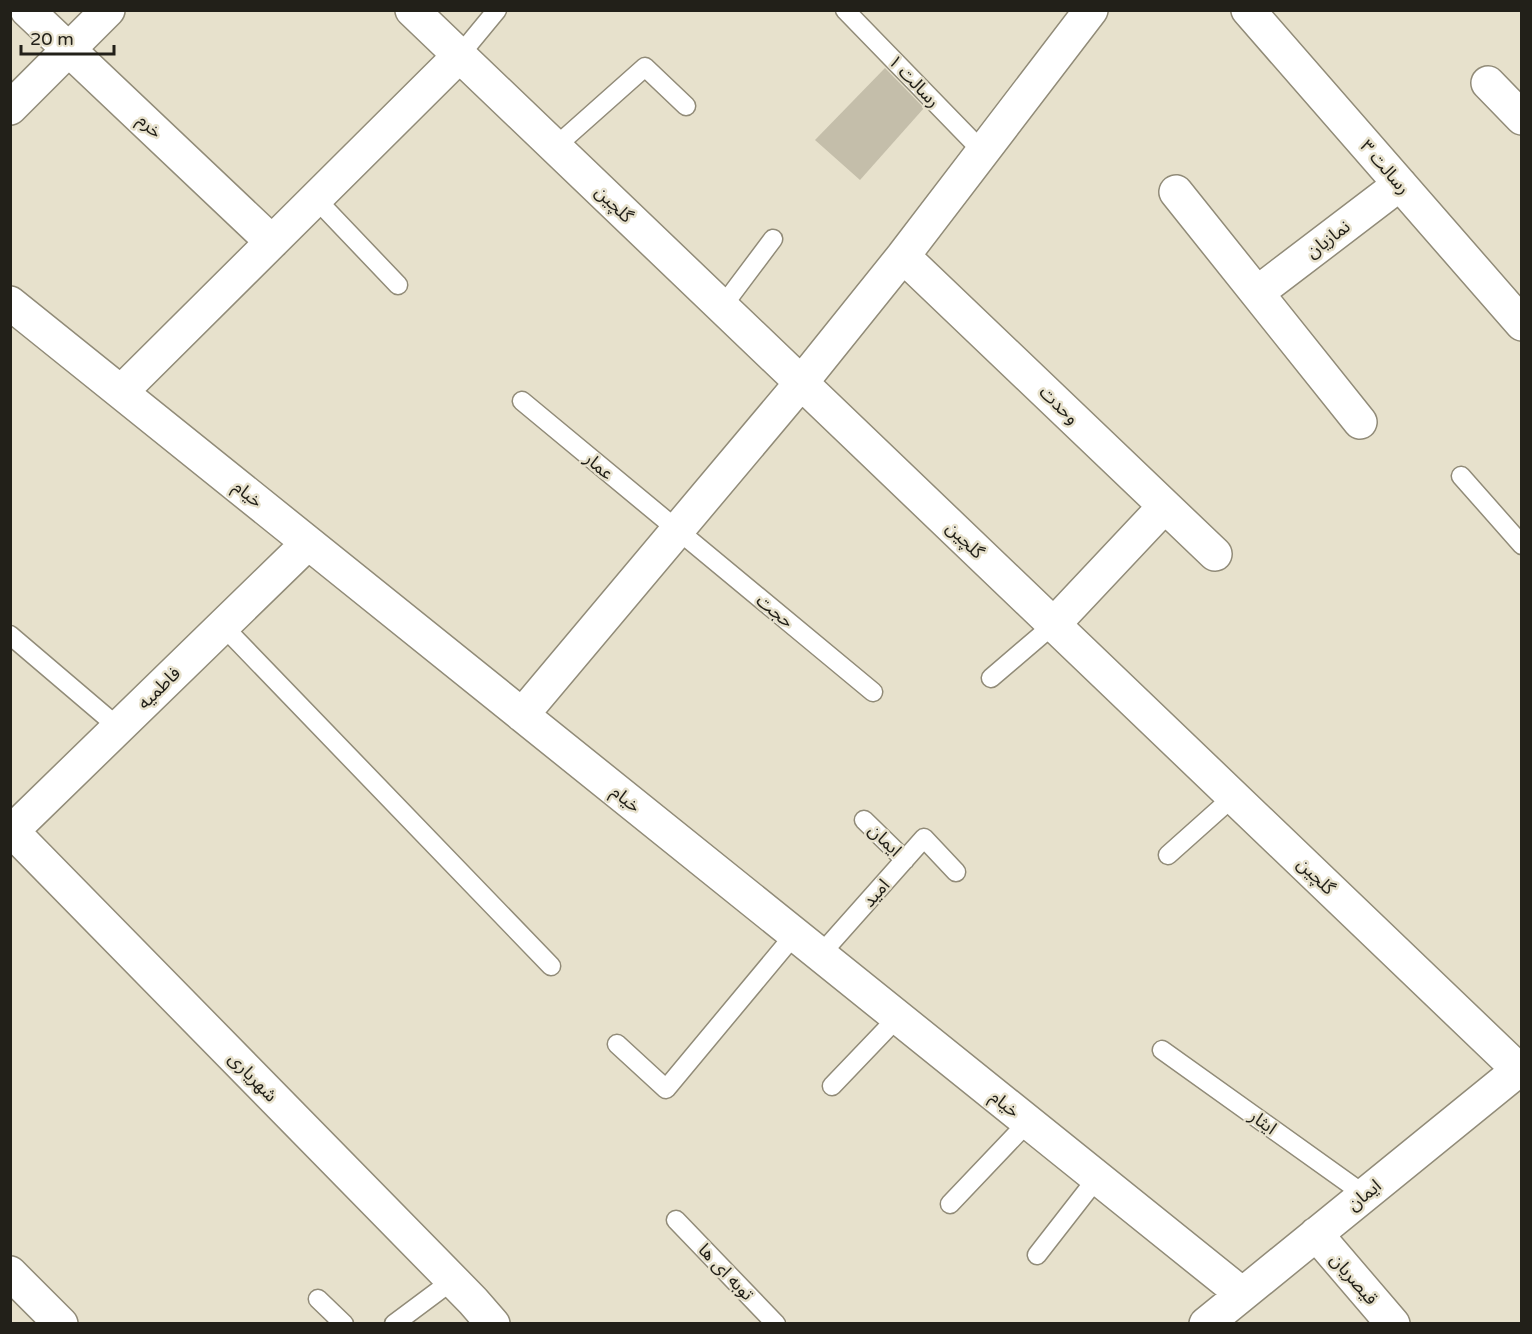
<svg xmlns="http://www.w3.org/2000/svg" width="1532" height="1334" viewBox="0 0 1532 1334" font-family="'Varela Round','Noto Sans Arabic',sans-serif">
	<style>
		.building { fill: #c4beaa }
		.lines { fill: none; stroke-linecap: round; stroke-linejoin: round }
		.service-casing { stroke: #918b78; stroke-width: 21 }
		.minor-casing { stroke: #918b78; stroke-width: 36 }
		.tertiary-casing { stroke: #918b78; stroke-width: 36 }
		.service { stroke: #fff; stroke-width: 18 }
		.minor { stroke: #fff; stroke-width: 33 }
		.tertiary { stroke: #fff; stroke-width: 33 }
		.labels { text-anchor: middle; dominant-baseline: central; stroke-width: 5; stroke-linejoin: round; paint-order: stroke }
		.street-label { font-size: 18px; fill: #222019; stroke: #e7e1cc }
	</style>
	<rect width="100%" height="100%" fill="#e7e1cc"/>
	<!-- building -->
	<path class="building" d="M885 68 924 108 860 180 815 140Z"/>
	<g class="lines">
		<!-- service casing -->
		<g class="service-casing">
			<path id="service" d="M845 10 983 152
				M459 56 497 10
				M555 147 645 67 686 106
				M316 199 398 285
				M722 307 773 239
				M522 401 873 692
				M1461 476 1522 545
				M223 626 551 966
				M10 635 118 727
				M991 678 1053 625
				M864 820 905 860
				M1168 855 1233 797
				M820 955 924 838 956 872
				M617 1044 666 1089 795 934
				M1162 1050 1365 1195
				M832 1086 898 1017
				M950 1204 1028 1122
				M676 1220 776 1324
				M1037 1255 1097 1178
				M318 1299 344 1324
				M394 1324 453 1280"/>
		</g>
		<!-- minor casing -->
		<g class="minor-casing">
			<path id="minor" d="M27 10 272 242
				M412 10 1522 1073
				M1248 10 1522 324
				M1488 83 1522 118
				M1176 192 1360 422
				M903 256 1215 554
				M1257 293 1400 184
				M10 303 1242 1294
				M121 392 459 56
				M1053 625 1164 507
				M522 715 801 383 903 256 1091 10
				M12 831 473 1301 493 1324
				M10 833 308 543
				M1316 1234 1393 1324
				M10 1273 61 1324
				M1206 1324 1522 1067"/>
		</g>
		<!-- tertiary casing -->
		<g class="tertiary-casing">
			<path id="tertiary" d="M10 108 108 10"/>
		</g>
		<!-- service -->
		<use href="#service" class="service"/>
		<!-- minor -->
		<use href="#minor" class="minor"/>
		<!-- tertiary -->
		<use href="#tertiary" class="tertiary"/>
	</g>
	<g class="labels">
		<!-- street labels -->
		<g class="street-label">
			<text transform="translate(914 81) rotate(46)">رسالت ۱</text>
			<text transform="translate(150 126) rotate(43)">خرم</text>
			<text transform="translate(1385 167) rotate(49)">رسالت ۳</text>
			<text transform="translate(614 204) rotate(44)">گلچین</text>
			<text transform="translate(1328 239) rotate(-37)">نمازیان</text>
			<text transform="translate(1059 405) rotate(44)">وحدت</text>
			<text transform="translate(599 466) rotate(40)">عمار</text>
			<text transform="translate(248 494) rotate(39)">خیام</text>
			<text transform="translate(965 540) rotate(44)">گلچین</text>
			<text transform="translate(775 611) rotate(39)">حجت</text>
			<text transform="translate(159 688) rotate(-44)">فاطمیه</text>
			<text transform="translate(626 799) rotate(39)">خیام</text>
			<text transform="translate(885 840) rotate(44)">ایمان</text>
			<text transform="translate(1316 876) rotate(44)">گلچین</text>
			<text transform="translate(876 893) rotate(-48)">امید</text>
			<text transform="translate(253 1077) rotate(46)">شهریاری</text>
			<text transform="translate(1005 1104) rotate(39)">خیام</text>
			<text transform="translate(1263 1122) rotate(36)">ایثار</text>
			<text transform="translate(1364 1195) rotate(-39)">ایمان</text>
			<text transform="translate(726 1272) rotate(46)">توبه ای ها</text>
			<text transform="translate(1354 1279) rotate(49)">قیصریان</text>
		</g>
	</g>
	<!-- border -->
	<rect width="1532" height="1334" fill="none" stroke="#222019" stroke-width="24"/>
	<!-- scale -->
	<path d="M21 45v9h93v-9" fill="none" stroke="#222019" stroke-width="3"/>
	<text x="30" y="45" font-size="18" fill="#222019" stroke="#e7e1cc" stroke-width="4.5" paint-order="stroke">20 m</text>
</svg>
